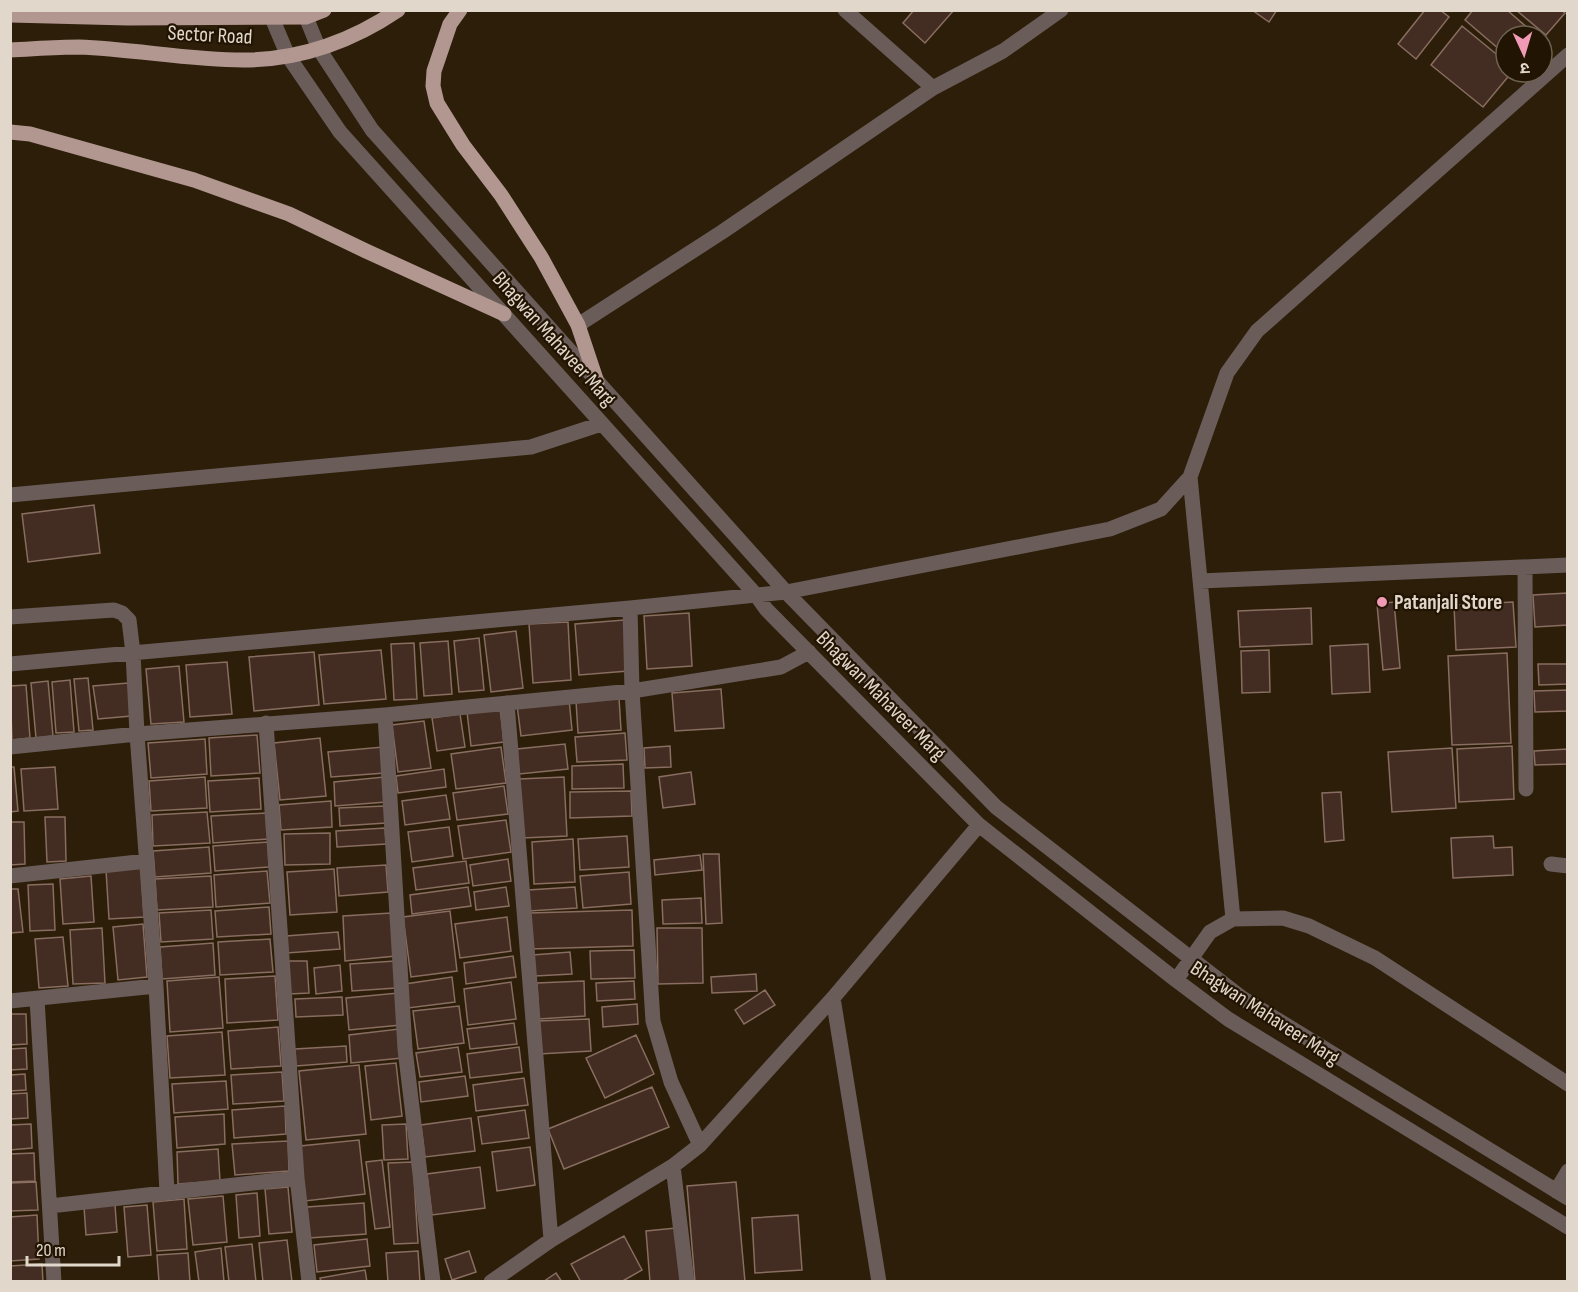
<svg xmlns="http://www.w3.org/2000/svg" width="1578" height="1292" viewBox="0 0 1578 1292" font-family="'Sofia Sans Condensed','Noto Sans Devanagari',sans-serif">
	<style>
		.building { fill: #432c21; stroke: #886d60; stroke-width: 1.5 }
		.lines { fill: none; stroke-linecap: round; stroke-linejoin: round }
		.minor { stroke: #695c59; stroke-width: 15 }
		.major { stroke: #b29791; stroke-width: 15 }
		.poi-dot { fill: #f09ab5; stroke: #221402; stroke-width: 2 }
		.labels { text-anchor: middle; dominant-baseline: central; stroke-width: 4.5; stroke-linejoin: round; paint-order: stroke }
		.street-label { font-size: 21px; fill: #e1d7cb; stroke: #221402 }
		.poi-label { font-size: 21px; font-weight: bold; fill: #e1d7cb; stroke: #221402; text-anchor: start }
	</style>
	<rect width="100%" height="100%" fill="#2c1e09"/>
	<!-- building -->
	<path class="building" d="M914 10H954L925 43 903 23Z
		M1252 10H1277L1269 22Z
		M1425 10H1440L1449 17 1416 59 1398 44Z
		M1473 10H1507L1537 36H1506V55L1465 20Z
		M1516 10H1561L1565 13 1546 35Z
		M1462 26 1506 62V72H1512L1483 107 1431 65Z
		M94 505 100 553 28 562 22 514Z
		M1567 593 1568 625 1535 627 1533 595Z
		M1394 602 1400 668 1383 670 1377 604Z
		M1513 602 1516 647 1456 650 1454 605Z
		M1311 608 1312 644 1240 647 1238 611Z
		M689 613 692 666 647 669 644 616Z
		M624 620 628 671 579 675 575 624Z
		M568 622 571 680 533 683 529 624Z
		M516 631 523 688 491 692 484 635Z
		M479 638 484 690 459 692 454 641Z
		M448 641 452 694 424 696 420 643Z
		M414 643 417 699 394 700 391 644Z
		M1368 644 1370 692 1332 694 1330 646Z
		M381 650 386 699 324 704 319 655Z
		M1269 650 1270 692 1242 693 1241 651Z
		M314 652 319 705 254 711 249 657Z
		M1507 653 1511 743 1452 745 1448 656Z
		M227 662 232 714 190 717 186 665Z
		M1538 664H1568V684L1539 685Z
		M179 666 184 722 151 724 146 669Z
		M88 678 93 730 79 731 74 679Z
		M70 680 74 732 56 733 52 682Z
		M48 681 53 736 36 738 31 683Z
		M128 683 131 716 98 719 93 686Z
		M26 685 30 738 12 740 10 686Z
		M721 689 724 728 675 731 672 693Z
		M1568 690V711L1535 712 1534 691Z
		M619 698 621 730 578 733 576 701Z
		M569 699 572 730 521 736 517 705Z
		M500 708 504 742 471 746 467 712Z
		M460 714 465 747 437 751 432 718Z
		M424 721 431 768 398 772 392 725Z
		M625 733 627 760 577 762 575 737Z
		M257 735 260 773 211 776 209 738Z
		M320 738 326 796 280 800 274 743Z
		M205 739 207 774 151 778 148 743Z
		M565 744 568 769 519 774 517 749Z
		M670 746 671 767 645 768 644 748Z
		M1512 746 1514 799 1459 802 1457 749Z
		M383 747 385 773 331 777 328 752Z
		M501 747 506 783 456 789 451 754Z
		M1452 748 1456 808 1392 812 1388 752Z
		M1568 749V764L1535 765 1534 751Z
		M623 764 624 788 572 789V766Z
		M10 767H14L18 811 10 812Z
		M55 767 58 809 24 811 21 769Z
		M444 769 446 787 398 793 396 776Z
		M691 772 695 804 663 808 659 777Z
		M205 777 207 808 151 811 149 781Z
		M384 777 386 802 335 806 334 782Z
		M564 777 567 836 522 838 519 779Z
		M259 778 261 809 210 812 208 781Z
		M504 786 508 814 457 820 453 793Z
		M631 791 632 816 570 818V792Z
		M1341 792 1344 840 1325 842 1322 793Z
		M446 795 450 819 405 825 402 801Z
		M331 801 332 827 281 830 279 805Z
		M385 806 386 823 340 826 339 808Z
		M207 812 210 843 153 846 152 815Z
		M266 813 268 839 213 843 211 816Z
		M45 817H65L66 861 47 862Z
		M506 820 511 852 463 859 458 826Z
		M10 822H24L25 864 10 865Z
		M449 827 453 856 412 862 408 832Z
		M385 828 386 844 337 847 336 831Z
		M330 833V864L285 865 284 834Z
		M627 836 629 867 580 870 578 839Z
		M1493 836 1494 848 1512 847 1513 875 1453 878 1451 838Z
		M573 839 575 882 534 884 532 842Z
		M268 842 269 867 215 871 213 846Z
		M209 847 211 873 155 877 153 851Z
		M703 854H719L722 923 706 924Z
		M700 855 702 870 655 875 654 860Z
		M508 859 511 881 473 886 470 865Z
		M466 861 469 883 416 890 413 868Z
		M386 865 388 892 339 896 337 868Z
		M141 868 144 917 109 919 106 870Z
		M334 869 337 912 290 915 287 872Z
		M267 871 270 903 216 907 214 875Z
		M629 872 631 904 583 908 580 876Z
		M91 876 94 922 63 924 60 879Z
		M211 876 213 907 157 910 155 879Z
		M53 884 55 930 30 931 28 885Z
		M468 887 471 906 412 914 410 895Z
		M506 887 509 906 476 910 474 892Z
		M575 887 577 908 529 911 528 890Z
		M10 889H18L23 932 10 933Z
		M701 898 702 923 663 924 662 900Z
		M269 907 271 934 217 937 215 911Z
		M211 910 213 939 161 942 159 913Z
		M632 910 633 946 529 949V913Z
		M450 911 457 971 411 977 403 917Z
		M391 913 396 956 345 961 343 916Z
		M507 917 511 951 460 958 455 924Z
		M143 924 147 977 118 980 113 927Z
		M102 928 105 983 73 984 70 930Z
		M657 928H702L703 983 658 984Z
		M338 932 340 949 287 953 286 936Z
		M63 937 68 986 39 988 35 939Z
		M270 939 273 972 220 975 218 942Z
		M213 943 215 975 162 979 160 947Z
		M634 950 635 978 591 979 590 951Z
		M570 952 572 974 535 976 533 955Z
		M513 956 516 977 466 984 464 963Z
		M287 961H307L309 993 289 994Z
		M395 961 396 988 352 991 350 964Z
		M340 965 342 991 316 994 314 968Z
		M756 974 757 991 712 993 711 977Z
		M275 976 278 1020 227 1023 225 979Z
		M219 977 223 1028 170 1032 167 981Z
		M452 977 455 1002 408 1008 405 984Z
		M584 981 585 1016 539 1019 537 983Z
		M634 981 635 999 597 1001 596 983Z
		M511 982 516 1019 468 1025 464 989Z
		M765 990 775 1005 744 1024 735 1010Z
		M398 993 401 1025 349 1030 346 998Z
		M342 997 343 1015 296 1017 295 999Z
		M637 1004 638 1024 603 1027 602 1007Z
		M459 1006 464 1043 418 1049 413 1011Z
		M10 1014H26L27 1044 10 1045Z
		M589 1019 591 1051 539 1054 538 1021Z
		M514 1023 517 1044 470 1049 467 1029Z
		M278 1027 281 1066 231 1069 228 1031Z
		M399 1029 402 1058 351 1063 349 1035Z
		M222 1032 225 1075 170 1078 167 1036Z
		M636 1035 654 1074 605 1098 586 1058Z
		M346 1046 347 1062 296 1066 295 1049Z
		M458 1047 462 1072 420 1077 416 1053Z
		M519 1047 522 1072 470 1078 467 1054Z
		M26 1048 27 1069 10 1070V1049Z
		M396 1063 402 1116 371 1120 365 1066Z
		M359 1065 366 1134 306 1140 299 1071Z
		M282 1072 284 1101 233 1104 231 1075Z
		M25 1074 26 1090 10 1091V1075Z
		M465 1076 468 1096 421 1102 419 1082Z
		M524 1078 528 1105 476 1111 473 1085Z
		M226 1081 228 1109 174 1113 172 1084Z
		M652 1087 669 1127 564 1169 548 1129Z
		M27 1093 28 1118 10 1119V1094Z
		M285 1106 286 1134 234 1138 232 1110Z
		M525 1110 529 1138 482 1144 478 1117Z
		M224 1114 225 1144 177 1148 175 1117Z
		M471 1118 475 1151 425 1157 421 1125Z
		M31 1124 32 1148 10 1150V1125Z
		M406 1124 408 1159 384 1160 382 1125Z
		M359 1140 365 1194 305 1201 300 1146Z
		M288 1141 289 1171 235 1175 232 1144Z
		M530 1147 535 1185 497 1191 492 1152Z
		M218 1149 220 1181 178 1184 177 1152Z
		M34 1153 35 1181 10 1182V1154Z
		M382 1160 390 1227 375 1229 366 1162Z
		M413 1162 418 1243 394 1244 388 1163Z
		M480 1167 485 1208 432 1215 427 1174Z
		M36 1182 38 1210 10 1211V1183Z
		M736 1182 745 1282H695L687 1186Z
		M288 1187 292 1232 269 1234 265 1189Z
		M257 1193 260 1236 239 1238 236 1195Z
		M223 1196 227 1242 193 1245 188 1199Z
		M184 1199 187 1249 157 1251 153 1202Z
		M364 1203 366 1234 309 1238 307 1207Z
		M115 1205 117 1232 86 1235 84 1207Z
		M147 1205 151 1255 128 1257 124 1207Z
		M37 1215 39 1259 10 1261V1217Z
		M798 1215 802 1270 755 1273 752 1218Z
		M676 1228 681 1282H650L646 1231Z
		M624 1236 642 1270 621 1282H581L571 1264Z
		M367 1239 370 1266 317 1272 314 1245Z
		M287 1240 292 1282H263L259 1243Z
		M252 1244 256 1282H229L225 1247Z
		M221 1248 224 1282H199L195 1252Z
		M418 1251 420 1282H388L386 1253Z
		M469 1251 476 1272 452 1280 445 1259Z
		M188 1253 190 1282H159L157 1255Z
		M42 1264 43 1282H10V1266Z
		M365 1270 367 1282H321L320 1278Z
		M556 1273 562 1282H543Z"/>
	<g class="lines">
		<!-- minor -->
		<path class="minor" d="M845 10 933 88
			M306 17 319 49 372 130 786 592 996 807 1242 998 1568 1198
			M272 18 288 56 340 132 756 595 766 609 979 825 1176 980 1228 1019 1568 1227
			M578 325 722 232 933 88 1003 51 1061 10
			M1190 477 1233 919
			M10 495 531 447 601 424
			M1525 567 1526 789
			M1200 581 1568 565
			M630 608 632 691 653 1021 671 1082 700 1145
			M10 617 114 610 122 613 129 620 133 653 137 734 156 986 167 1192
			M10 664 630 608 786 592 1110 529 1161 509 1190 477 1227 373 1257 331 1568 55
			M507 703 551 1240
			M385 715 405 1049 433 1282
			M266 723 297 1178 309 1282
			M10 747 137 734 385 715 632 691 781 667 809 652
			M1551 864 1568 866
			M10 876 147 861
			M1176 980 1210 932 1233 919 1283 918 1309 926 1375 958 1568 1084
			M833 998 879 1282
			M37 999 54 1282
			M10 1001 156 986
			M673 1166 687 1282
			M1556 1191 1568 1171
			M50 1206 297 1178
			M491 1282 551 1240 673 1166 700 1145 833 998 979 825"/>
		<!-- major -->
		<path class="major" d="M460 10 450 24 434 71 433 86 437 103 463 145 501 195 541 257 578 325 597 382
			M10 15 128 18 306 17 324 10
			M10 50C33 49 56 47 79 47 133 49 190 60 243 60 299 60 352 41 398 10
			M10 132 30 134 194 180 289 214 366 251 504 314"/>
	</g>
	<!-- markers -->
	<circle class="poi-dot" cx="1382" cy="602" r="6"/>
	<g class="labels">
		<!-- street labels -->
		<g class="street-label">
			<text transform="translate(210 35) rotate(3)">Sector Road</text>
			<text transform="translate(554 339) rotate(48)">Bhagwan Mahaveer Marg</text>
			<text transform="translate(881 696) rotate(45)">Bhagwan Mahaveer Marg</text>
			<text transform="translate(1265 1013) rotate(33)">Bhagwan Mahaveer Marg</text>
		</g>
		<!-- poi labels -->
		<g class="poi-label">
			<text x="1394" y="602">Patanjali Store</text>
		</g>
	</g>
	<!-- border -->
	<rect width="1578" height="1292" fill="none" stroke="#e1d7cb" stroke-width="24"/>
	<!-- north arrow -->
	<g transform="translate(1524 54) rotate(176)"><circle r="28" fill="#221402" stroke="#6e6252" stroke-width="1.5"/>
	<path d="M0-4.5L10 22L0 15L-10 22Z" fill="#f09ab5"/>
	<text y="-9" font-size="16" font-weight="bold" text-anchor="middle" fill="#e1d7cb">उ</text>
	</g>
	<!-- scale -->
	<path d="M27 1256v9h92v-9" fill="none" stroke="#e1d7cb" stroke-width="3"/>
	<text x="36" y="1256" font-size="18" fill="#e1d7cb" stroke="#221402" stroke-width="4.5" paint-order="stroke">20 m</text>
</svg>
